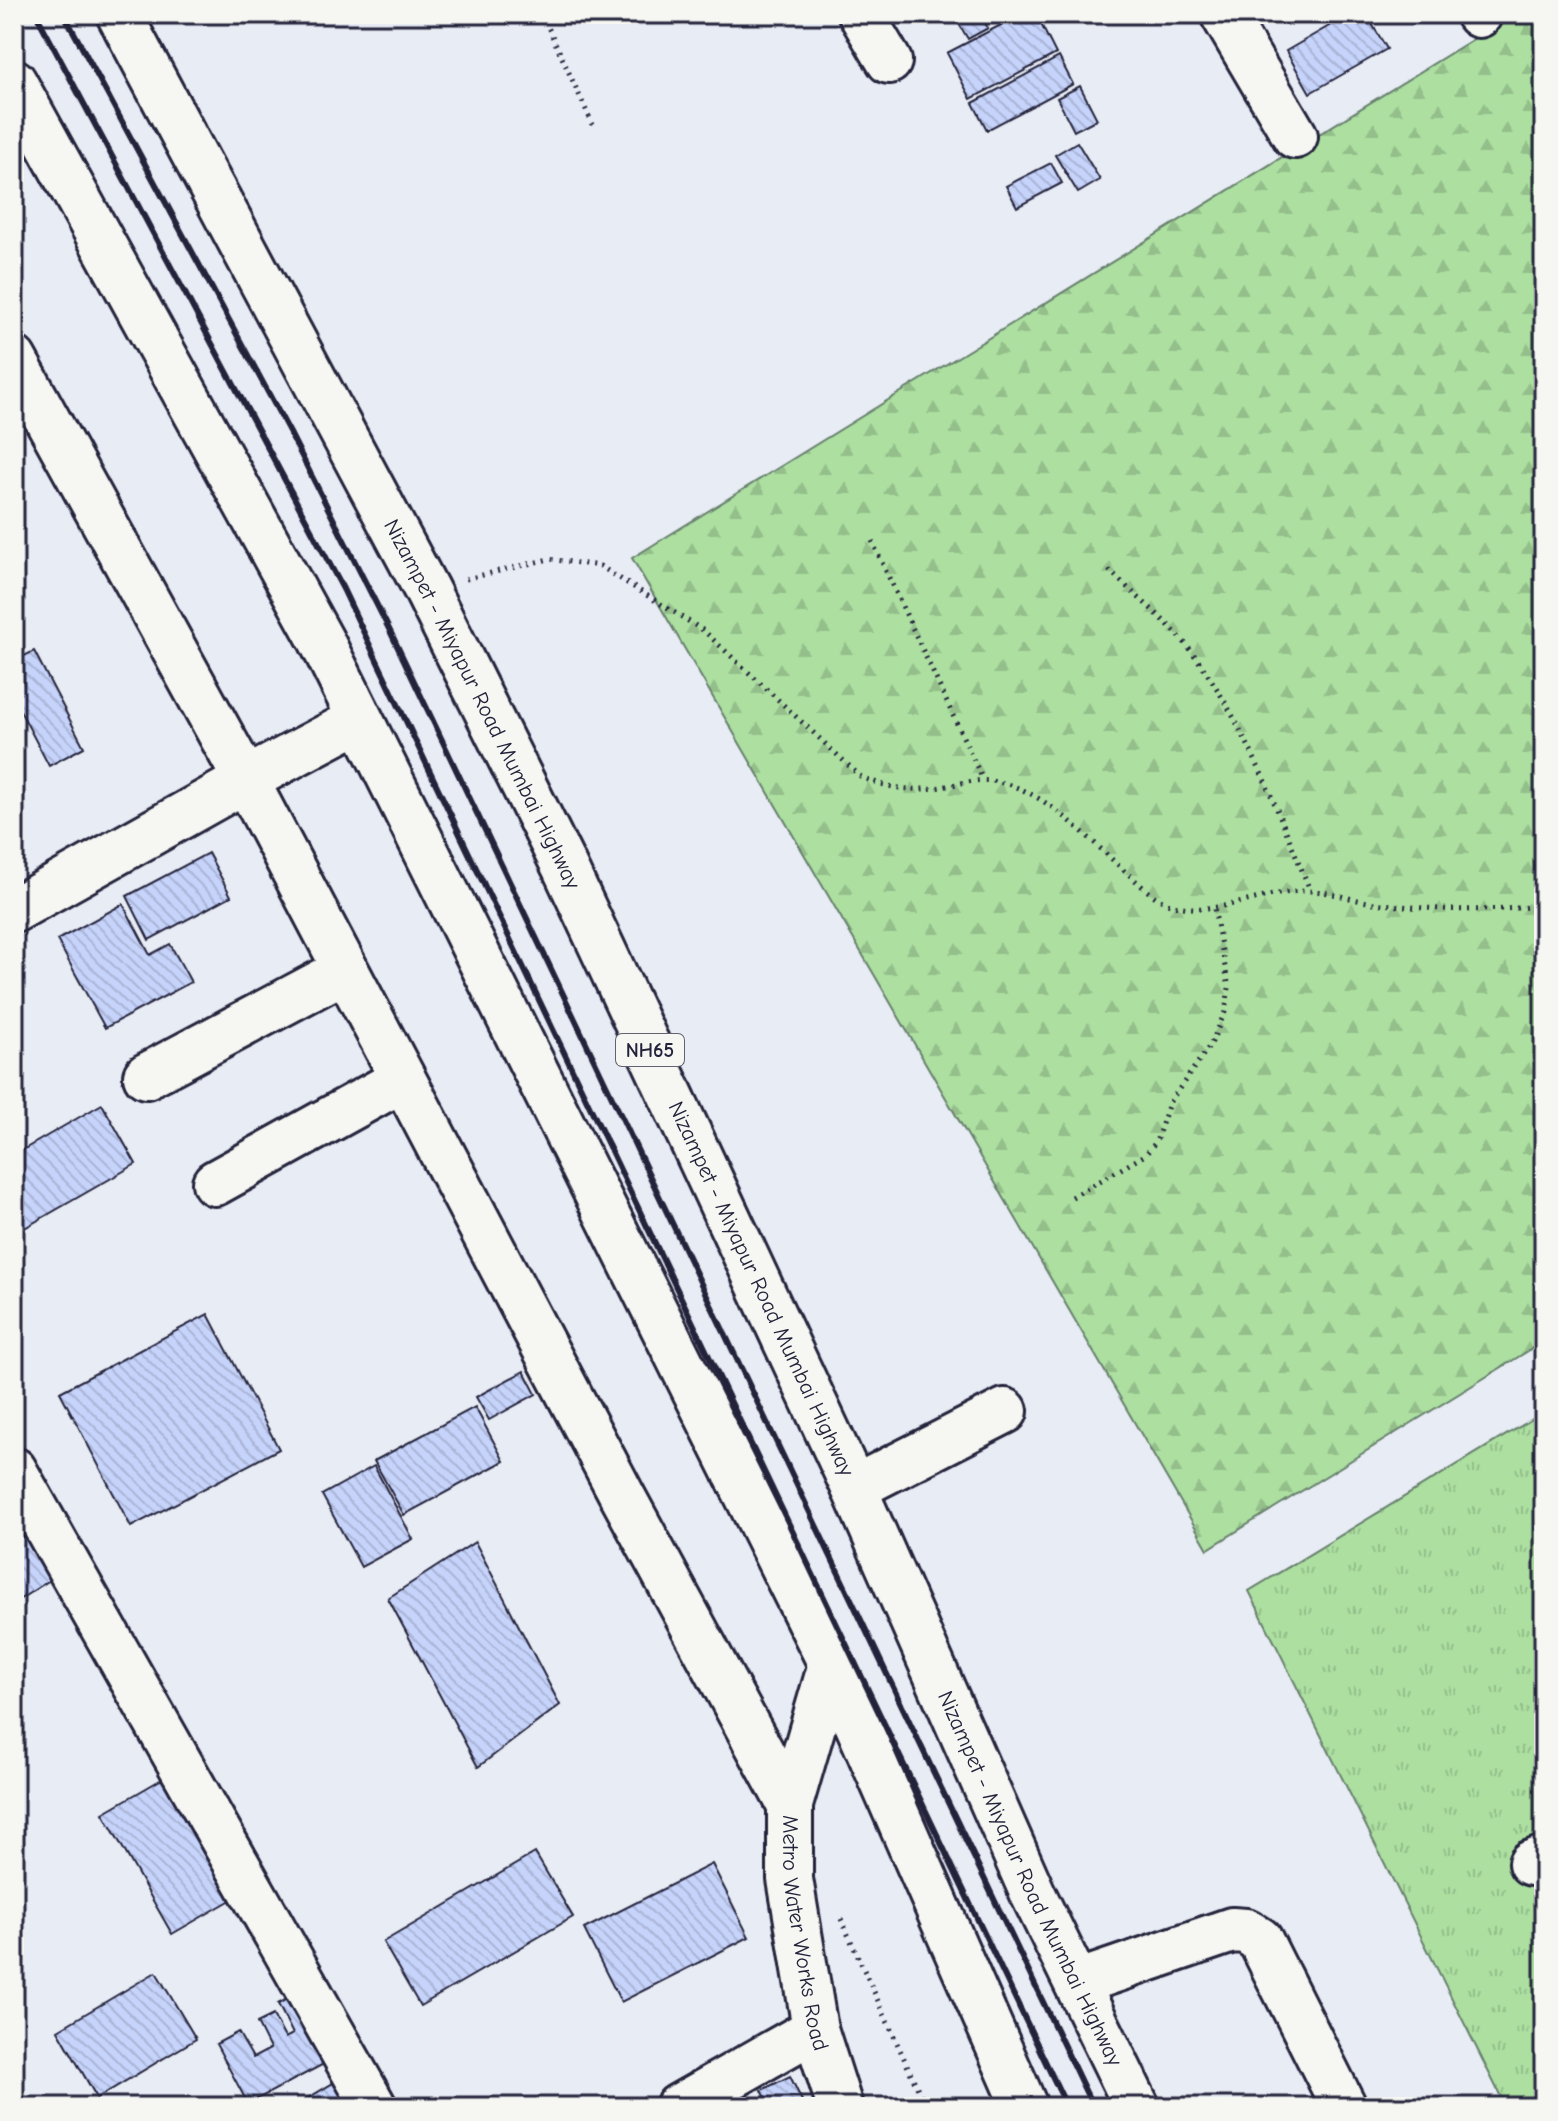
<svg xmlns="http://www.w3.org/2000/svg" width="1558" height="2121" viewBox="0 0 1558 2121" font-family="'Comic Neue',sans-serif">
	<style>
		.grass { fill: url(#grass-tufts); stroke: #67806e; stroke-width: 2 }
		.forest { fill: url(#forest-firs); stroke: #67806e; stroke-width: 2 }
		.building { fill: url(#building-back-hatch); stroke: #22223b; stroke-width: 2 }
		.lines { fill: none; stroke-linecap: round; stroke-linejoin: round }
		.minor-casing { stroke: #22223b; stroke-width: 50 }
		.highway-casing { stroke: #22223b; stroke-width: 50 }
		.path { stroke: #22223b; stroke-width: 5; stroke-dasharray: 2 6; stroke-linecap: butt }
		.minor { stroke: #f6f6f2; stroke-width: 44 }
		.highway { stroke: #f6f6f2; stroke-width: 44 }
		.rail { stroke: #22223b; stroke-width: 6 }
		.labels { text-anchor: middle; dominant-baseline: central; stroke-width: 6; stroke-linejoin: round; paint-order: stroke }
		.shield { fill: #f6f6f2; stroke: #626272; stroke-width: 2 }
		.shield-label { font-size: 20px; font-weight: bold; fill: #22223b }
		.street-label { font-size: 22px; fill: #22223b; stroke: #f6f6f2 }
	</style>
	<defs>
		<pattern id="grass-tufts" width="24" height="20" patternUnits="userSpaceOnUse" patternTransform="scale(2)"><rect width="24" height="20" fill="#acdfa0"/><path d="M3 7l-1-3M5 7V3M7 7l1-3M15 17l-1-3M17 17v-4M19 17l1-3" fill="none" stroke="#94bf8b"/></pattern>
		<pattern id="forest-firs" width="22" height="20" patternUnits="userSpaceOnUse" patternTransform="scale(2)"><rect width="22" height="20" fill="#acdfa0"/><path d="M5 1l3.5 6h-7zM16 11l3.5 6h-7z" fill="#94bf8b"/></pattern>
		<pattern id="building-back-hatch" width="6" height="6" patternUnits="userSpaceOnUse" patternTransform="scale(2)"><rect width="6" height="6" fill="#c6d3fa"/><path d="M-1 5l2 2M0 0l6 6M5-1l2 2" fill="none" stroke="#aab5d7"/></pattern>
	</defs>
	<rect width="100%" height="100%" fill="#e8ecf4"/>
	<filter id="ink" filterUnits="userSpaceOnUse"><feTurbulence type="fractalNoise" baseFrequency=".0125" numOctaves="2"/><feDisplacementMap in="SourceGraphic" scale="16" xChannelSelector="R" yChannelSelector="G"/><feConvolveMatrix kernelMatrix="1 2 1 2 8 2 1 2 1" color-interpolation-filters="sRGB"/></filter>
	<g filter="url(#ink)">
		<!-- grass -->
		<path class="grass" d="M1544 1412V2107H1506L1249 1591Z"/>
		<!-- forest -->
		<path class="forest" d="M1514 14H1544V1341L1208 1549 632 558Z"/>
		<!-- building -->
		<path class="building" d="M953 14H980L988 28 968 39Z
			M1022 14H1036L1056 54 971 99 947 53Z
			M1350 14H1366L1387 49 1310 93 1286 51Z
			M1059 57 1073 84 987 130 973 103Z
			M1080 86 1097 119 1074 131 1057 98Z
			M1077 142 1100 180 1078 193 1055 155Z
			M1051 163 1062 183 1017 207 1006 186Z
			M34 651 84 747 49 766 14 699V661Z
			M208 853 231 896 149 940 127 896Z
			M123 904 150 955 170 944 191 982 105 1028 57 940Z
			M102 1104 136 1164 14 1234V1155Z
			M208 1314 279 1449 131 1527 60 1392Z
			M524 1371 536 1394 489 1420 476 1397Z
			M475 1407 504 1461 404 1515 374 1461Z
			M374 1466 413 1539 361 1567 322 1495Z
			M14 1515 53 1578 14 1603Z
			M475 1542 560 1705 478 1767 388 1598Z
			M174 1772 243 1893 172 1934 103 1813Z
			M535 1853 573 1917 420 2006 383 1942Z
			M712 1864 749 1937 621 2002 584 1929Z
			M156 1972 196 2039 97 2098 58 2030Z
			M300 1992 335 2058 248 2104 216 2044 238 2032 253 2058 270 2049 257 2023 273 2015 285 2038 293 2034 278 2004Z
			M790 2076 805 2107H770L762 2090Z
			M340 2079 356 2107H293Z"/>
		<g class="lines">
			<!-- minor casing -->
			<g class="minor-casing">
				<g id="minor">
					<path d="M861 14 889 61"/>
					<path d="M1223 14 1295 136"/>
					<path d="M1478 14 1479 15"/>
					<path d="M14 359 246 780 623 1497 790 1805"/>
					<path d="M14 910 246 780 359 720"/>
					<path d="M146 1076 345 970"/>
					<path d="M215 1183 403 1079"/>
					<path d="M14 1470 374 2107"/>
					<path d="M854 1488 1005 1411"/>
					<path id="s1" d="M831 1664 790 1805V1879L815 2029 840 2107"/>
					<path d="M1531 1863 1544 1858"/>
					<path d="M1077 1983 1232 1930 1246 1931 1260 1940 1344 2107"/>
					<path d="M678 2107 815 2029"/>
				</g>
			</g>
			<!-- highway casing -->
			<g class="highway-casing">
				<g id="highway">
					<path id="s2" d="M119 14 426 589 564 866 854 1488 1033 1894 1137 2107"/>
					<path d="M14 82 321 640 831 1664 1025 2107"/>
				</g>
			</g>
			<!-- path -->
			<path class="path" d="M542 14 593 125
				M872 541 982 778
				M1109 570C1134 595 1168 621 1189 648 1244 720 1276 807 1310 890
				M466 579 549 559 600 566 704 631 860 776C881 786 901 790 924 789 960 787 975 773 1013 786 1057 802 1094 844 1128 874 1140 884 1152 897 1167 903 1215 920 1261 890 1310 891 1331 891 1354 901 1375 903 1431 910 1488 913 1544 905
				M1072 1197 1145 1155 1156 1142 1169 1103 1211 1044 1225 1012 1229 988 1214 908
				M841 1919 926 2107"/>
			<!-- minor -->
			<use href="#minor" class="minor"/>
			<!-- highway -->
			<use href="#highway" class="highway"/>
			<!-- rail -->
			<path class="rail" d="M36 14 343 589 1067 2107
				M64 14 291 435 392 635 1093 2107"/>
		</g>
	</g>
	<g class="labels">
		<!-- shield labels -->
		<rect class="shield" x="616" y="1034" width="68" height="32" rx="6"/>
		<g class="shield-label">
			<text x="650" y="1050">NH65</text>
		</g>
		<!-- street labels -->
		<g class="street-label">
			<text stroke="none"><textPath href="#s2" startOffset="780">Nizampet - Miyapur Road Mumbai Highway</textPath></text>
			<text stroke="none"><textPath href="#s2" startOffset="1428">Nizampet - Miyapur Road Mumbai Highway</textPath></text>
			<text stroke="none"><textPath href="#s2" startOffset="2076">Nizampet - Miyapur Road Mumbai Highway</textPath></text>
			<text stroke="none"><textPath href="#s1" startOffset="276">Metro Water Works Road</textPath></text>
		</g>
	</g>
	<!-- margin -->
	<rect width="1558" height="2121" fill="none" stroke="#f6f6f2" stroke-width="48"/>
	<rect x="24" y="24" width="1510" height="2073" fill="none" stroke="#22223b" stroke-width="3" filter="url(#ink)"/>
</svg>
